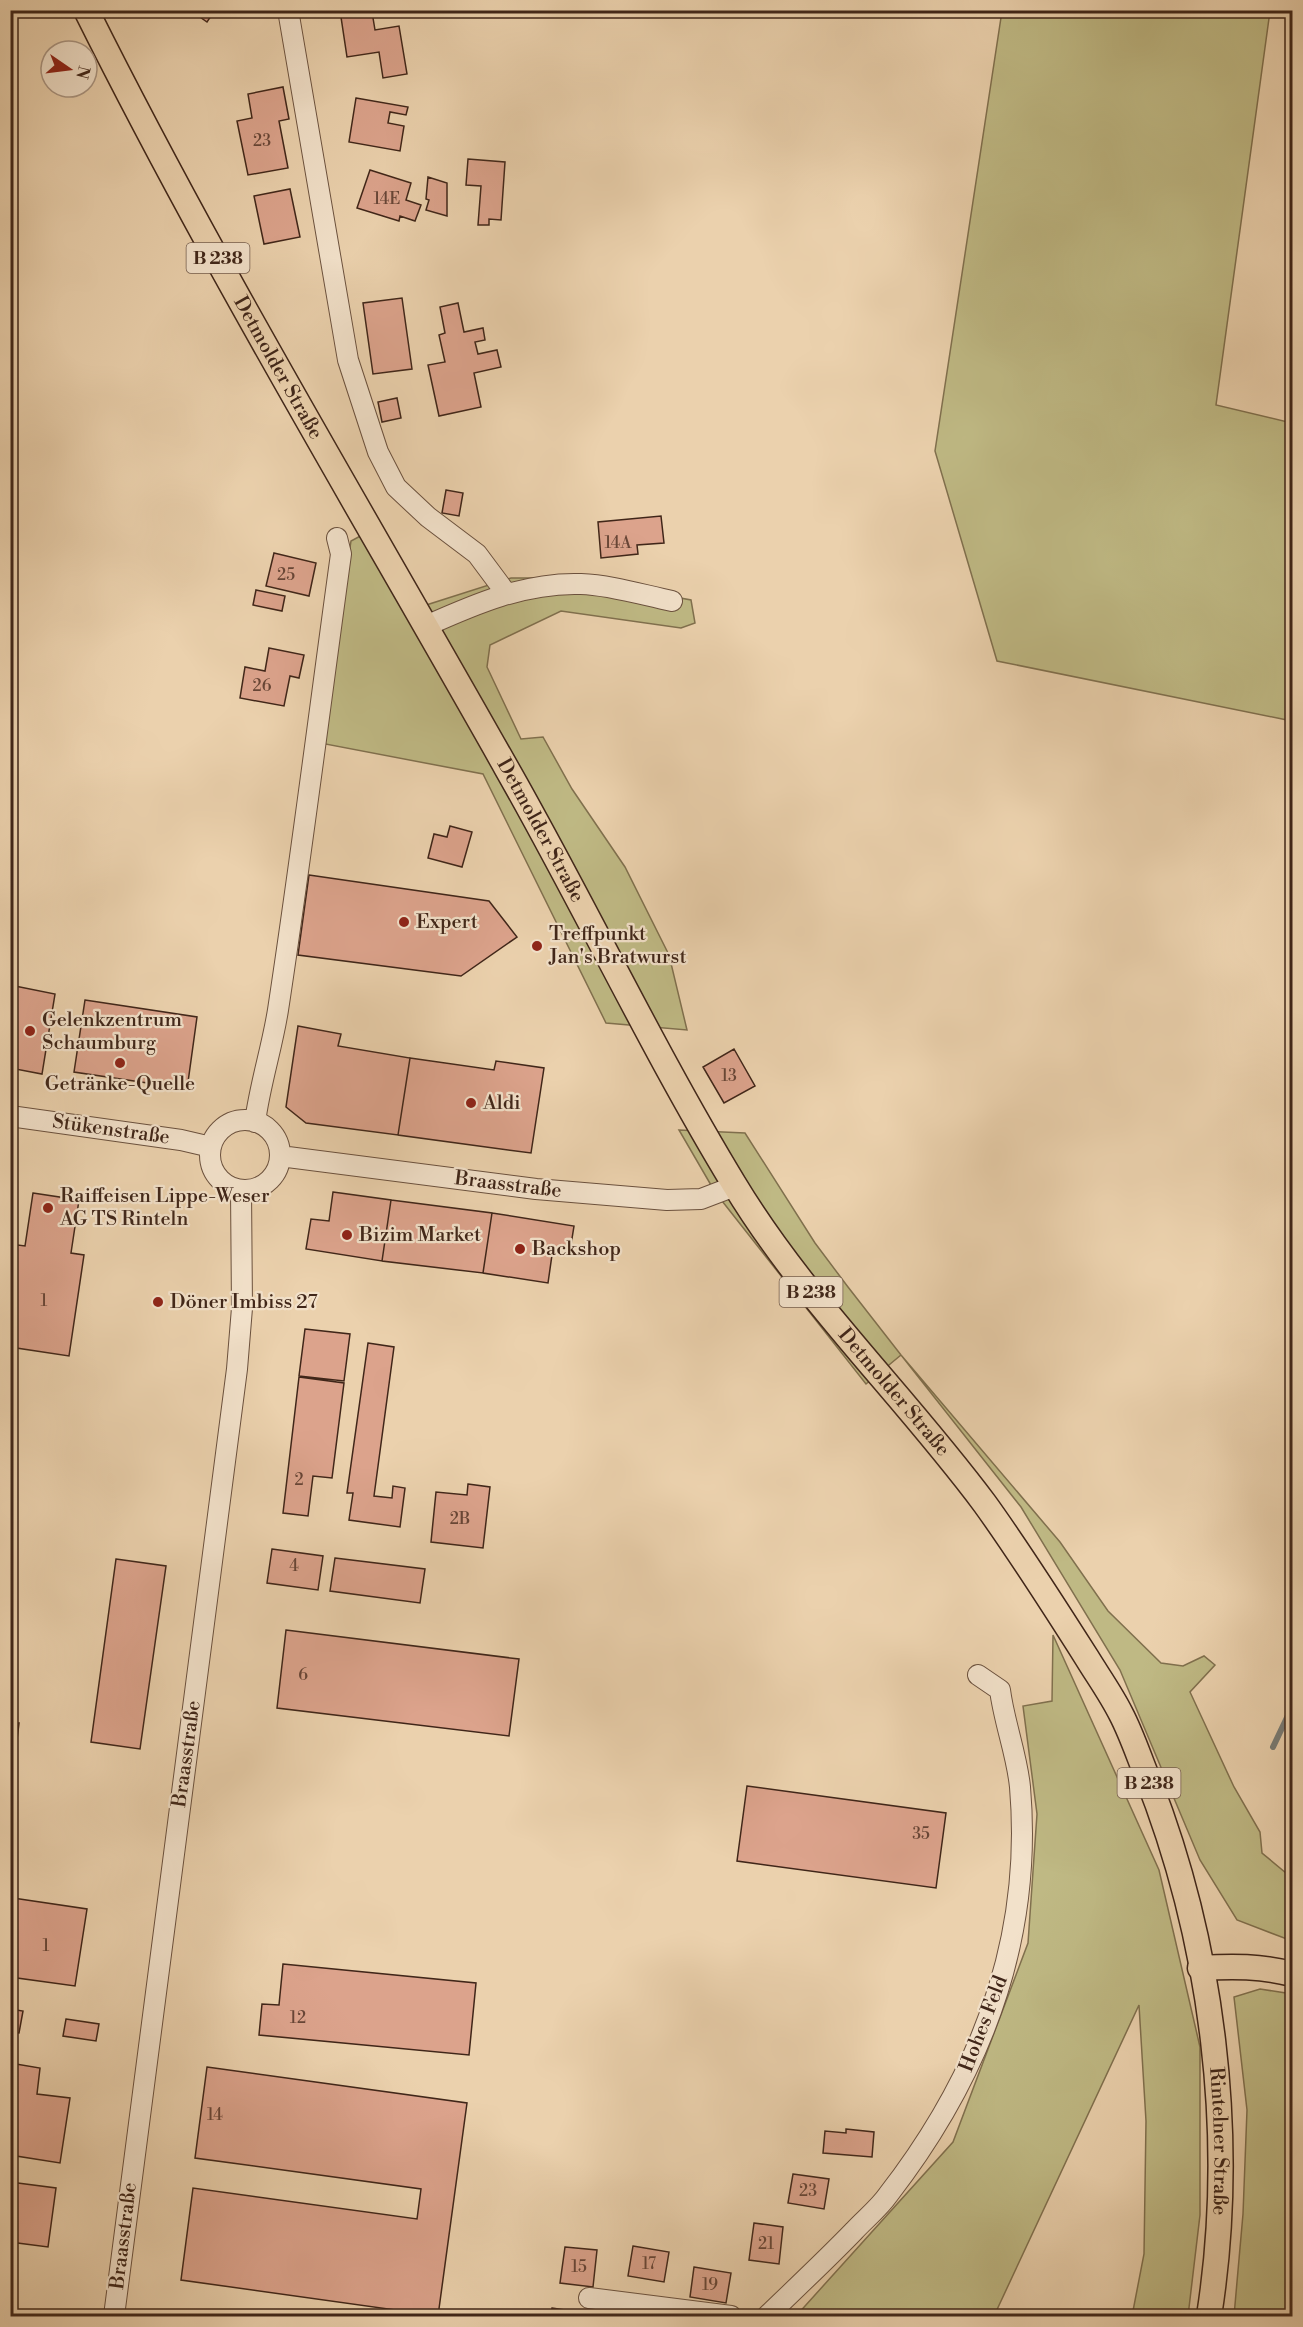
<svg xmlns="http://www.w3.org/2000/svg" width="1303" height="2327" viewBox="0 0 1303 2327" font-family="'Libre Bodoni',serif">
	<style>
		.green { fill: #bfb984; stroke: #80704e; stroke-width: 1.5 }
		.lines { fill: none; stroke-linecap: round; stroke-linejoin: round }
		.stream { stroke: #777c77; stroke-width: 6 }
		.building { fill: #dca38c; stroke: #402619; stroke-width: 1.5 }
		.minor-casing { stroke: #6b513e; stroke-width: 22 }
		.major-casing { stroke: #402619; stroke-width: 27 }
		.minor { stroke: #f2e1ca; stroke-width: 20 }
		.major { stroke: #ebd1ad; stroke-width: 24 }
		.poi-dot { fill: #8f2418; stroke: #f2e1ca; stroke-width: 2 }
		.labels { text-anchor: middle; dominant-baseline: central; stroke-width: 4.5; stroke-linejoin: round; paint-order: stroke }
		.number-label { font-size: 16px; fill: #674536 }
		.shield { fill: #f2e1ca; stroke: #755e4e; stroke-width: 1.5 }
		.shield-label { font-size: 18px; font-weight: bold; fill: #402619 }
		.street-label { font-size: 20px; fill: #402619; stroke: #f2e1ca }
		.poi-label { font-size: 20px; fill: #402619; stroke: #f2e1ca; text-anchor: start }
	</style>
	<rect width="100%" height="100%" fill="#ebd1ad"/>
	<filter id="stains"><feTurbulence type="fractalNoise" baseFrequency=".00333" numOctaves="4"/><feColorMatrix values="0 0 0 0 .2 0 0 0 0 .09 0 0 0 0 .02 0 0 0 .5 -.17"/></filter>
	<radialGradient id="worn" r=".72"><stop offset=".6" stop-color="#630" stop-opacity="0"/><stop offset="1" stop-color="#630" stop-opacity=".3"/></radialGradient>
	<!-- green -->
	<path class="green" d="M1002 11H1270L1216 405 1292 423V721L997 661 935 451Z
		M377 527 423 606 511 578H571L691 600 695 623 681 628 561 611 490 645 487 667 521 739 543 737 572 789 625 867 669 955 687 1030 606 1023 483 774 320 743 351 541Z
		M679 1130 745 1133 815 1243 848 1287 901 1355 1060 1542 1108 1611 1161 1663 1183 1666 1204 1656 1215 1665 1190 1692 1234 1787 1260 1832 1262 1853 1292 1878V1941L1237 1920 1200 1860 1120 1670 1021 1507 901 1355 866 1384 715 1192Z
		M1053 1635 1159 1870 1200 2047V2215L1188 2316H1132L1144 2254 1146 2121 1139 2005 994 2316H796L953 2142 1028 1943 1037 1814 1023 1706 1052 1701Z
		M1260 1989 1292 1994V2316H1234L1243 2214 1247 2110 1234 1997Z"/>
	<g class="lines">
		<!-- stream -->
		<path class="stream" d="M1273 1747 1292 1707"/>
	</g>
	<!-- building -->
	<path class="building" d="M190 10H215L207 22Z
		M372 12 375 30 399 26 407 74 383 78 379 52 347 57 341 17Z
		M283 87 289 119 279 121 288 168 248 175 237 121 252 118 248 94Z
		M356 98 408 107 406 115 390 112 388 123 404 126 400 151 349 142Z
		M468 159 505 162 501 220 489 219V225H478L481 186 466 185Z
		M370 170 411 183 406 200 421 205 415 221 400 216 399 221 357 208Z
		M428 177 447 183V216L426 210 429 200 426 199Z
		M290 189 300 237 264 244 254 196Z
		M402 298 412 369 373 374 363 303Z
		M458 303 464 332 483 328 485 340 475 342 478 354 497 350 501 367 474 373 481 407 439 416 428 365 445 362 439 335 445 333 440 307Z
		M397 398 401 418 382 422 378 402Z
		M446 490 463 493 459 516 442 513Z
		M661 516 664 543 637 545 638 554 601 558 598 522Z
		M274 553 316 563 309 596 266 586Z
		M256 590 285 596 282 611 253 605Z
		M269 648 304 655 299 678 290 676 284 706 240 698 245 667 265 671Z
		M450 826 472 832 462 867 428 858 434 834 447 837Z
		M309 875 489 901 517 937 461 976 298 955Z
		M10 985 55 994 42 1074 10 1068Z
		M85 1000 197 1017 188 1082 181 1088 74 1072Z
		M298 1026 341 1034 338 1046 410 1058 398 1135 306 1123 286 1107Z
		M734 1049 755 1086 724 1103 703 1067Z
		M410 1058 494 1070 496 1061 544 1068 531 1153 398 1135Z
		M333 1192 391 1200 382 1261 306 1249 311 1219 329 1221Z
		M33 1193 79 1200 71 1253 84 1255 69 1356 10 1347V1244L25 1246Z
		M391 1200 492 1213 483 1273 382 1261Z
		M492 1213 574 1226 570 1251 553 1248 548 1283 483 1273Z
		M305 1329 350 1334 344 1381 299 1376Z
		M368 1343 394 1347 374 1496 392 1498 393 1486 405 1488 400 1527 349 1520 353 1493H347Z
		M299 1377 344 1383 332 1478 313 1476 308 1516 283 1513Z
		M468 1484 490 1487 483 1548 431 1542 436 1492 467 1495Z
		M272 1549 323 1556 318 1590 267 1583Z
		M335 1558 425 1569 420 1603 330 1591Z
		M116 1559 166 1566 140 1749 91 1742Z
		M286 1630 519 1659 509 1736 277 1708Z
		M10 1723H19L10 1797Z
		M747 1786 946 1813 936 1888 737 1861Z
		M13 1898 87 1909 75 1986 10 1977Z
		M283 1964 476 1983 469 2055 259 2035 262 2004 279 2005Z
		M10 2009 23 2011 19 2033 10 2032Z
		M66 2019 99 2024 96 2041 63 2036Z
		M10 2063 40 2068 37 2094 70 2098 60 2163 10 2155Z
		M207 2067 467 2103 438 2316 181 2280 193 2188 417 2219 421 2189 195 2158Z
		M846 2129 874 2132 872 2157 823 2153 825 2131 846 2133Z
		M793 2174 829 2179 824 2209 788 2203Z
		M10 2182 56 2188 48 2247 10 2242Z
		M754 2223 783 2227 779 2264 749 2260Z
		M633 2246 669 2252 664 2282 628 2276Z
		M565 2247 597 2250 593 2287 560 2283Z
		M694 2267 731 2273 726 2303 690 2297Z
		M552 2308 585 2313 584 2316H551Z"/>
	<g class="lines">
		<!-- minor casing -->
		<g class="minor-casing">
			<path id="minor" d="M288 10 348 360 378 452 396 487 428 517 477 554 506 593
				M426 626C475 604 526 582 581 584 611 585 643 595 672 601
				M10 1116 181 1140 211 1147
				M210 1155a35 35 0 1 1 70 0a35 35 0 1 1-70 0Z
				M255 1122C260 1084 272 1048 278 1010 301 859 320 706 341 554L337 538
				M280 1156 536 1189 667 1200 701 1199 735 1186
				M589 2298 731 2316
				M114 2316 237 1369 242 1308 241 1190
				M767 2316C796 2288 826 2260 854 2231 865 2219 879 2208 888 2195 981 2075 1033 1939 1020 1787 1017 1755 1004 1722 1000 1690L978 1675"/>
		</g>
		<!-- major casing -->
		<g class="major-casing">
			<g id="major">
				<path id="s1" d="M86 10C215 269 365 517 507 769 585 906 652 1049 734 1184 804 1300 904 1395 985 1504 1021 1554 1054 1606 1087 1658 1098 1676 1111 1694 1121 1714 1131 1733 1138 1754 1146 1774 1213 1942 1237 2138 1209 2316"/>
				<path d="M1200 1968C1233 1966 1261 1966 1292 1974"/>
			</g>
		</g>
		<!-- minor -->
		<use href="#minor" class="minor"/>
		<!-- major -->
		<use href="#major" class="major"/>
	</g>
	<!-- markers -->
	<g class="poi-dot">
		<circle cx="404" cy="922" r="6"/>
		<circle cx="537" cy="946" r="6"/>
		<circle cx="30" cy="1031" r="6"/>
		<circle cx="120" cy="1063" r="6"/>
		<circle cx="471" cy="1103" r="6"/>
		<circle cx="48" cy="1208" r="6"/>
		<circle cx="347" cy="1235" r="6"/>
		<circle cx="520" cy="1249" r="6"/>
		<circle cx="158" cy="1302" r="6"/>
	</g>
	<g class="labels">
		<!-- number labels -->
		<g class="number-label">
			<text x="262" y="141">23</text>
			<text x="387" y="199">14E</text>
			<text x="618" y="543">14A</text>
			<text x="286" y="575">25</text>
			<text x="262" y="686">26</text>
			<text x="729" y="1076">13</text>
			<text x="44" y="1301">1</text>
			<text x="299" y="1480">2</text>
			<text x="460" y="1519">2B</text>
			<text x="294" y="1566">4</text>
			<text x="303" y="1675">6</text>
			<text x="921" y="1834">35</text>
			<text x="46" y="1946">1</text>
			<text x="298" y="2018">12</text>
			<text x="215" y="2115">14</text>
			<text x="808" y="2191">23</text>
			<text x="766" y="2244">21</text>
			<text x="649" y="2264">17</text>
			<text x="579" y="2267">15</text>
			<text x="710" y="2285">19</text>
		</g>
		<!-- shield labels -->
		<g class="shield">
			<rect x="186.5" y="243" width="63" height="30" rx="4.5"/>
			<rect x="779.5" y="1277" width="63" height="30" rx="4.5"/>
			<rect x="1117.5" y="1768" width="63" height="30" rx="4.5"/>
		</g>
		<g class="shield-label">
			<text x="218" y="258">B 238</text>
			<text x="811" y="1292">B 238</text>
			<text x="1149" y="1783">B 238</text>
		</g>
		<!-- street labels -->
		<g class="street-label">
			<text stroke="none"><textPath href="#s1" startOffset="406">Detmolder Straße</textPath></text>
			<text stroke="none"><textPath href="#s1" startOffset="938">Detmolder Straße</textPath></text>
			<text transform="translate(111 1130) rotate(8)">Stükenstraße</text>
			<text transform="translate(508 1185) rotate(7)">Braasstraße</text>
			<text stroke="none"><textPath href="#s1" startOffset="1604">Detmolder Straße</textPath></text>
			<text transform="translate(187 1754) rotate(-82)">Braasstraße</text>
			<text transform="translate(984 2024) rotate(-69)">Hohes Feld</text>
			<text stroke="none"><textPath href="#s1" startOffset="2440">Rintelner Straße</textPath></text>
			<text transform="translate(124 2236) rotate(-83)">Braasstraße</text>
		</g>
		<!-- poi labels -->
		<g class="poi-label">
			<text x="416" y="922">Expert</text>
			<text x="549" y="934">Treffpunkt<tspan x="549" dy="23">Jan's Bratwurst</tspan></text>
			<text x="42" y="1020">Gelenkzentrum<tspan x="42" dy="23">Schaumburg</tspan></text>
			<text x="120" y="1084" text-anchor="middle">Getränke-Quelle</text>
			<text x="483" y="1103">Aldi</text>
			<text x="60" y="1196">Raiffeisen Lippe-Weser<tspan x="60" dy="23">AG TS Rinteln</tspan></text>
			<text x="359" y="1235">Bizim Market</text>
			<text x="532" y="1249">Backshop</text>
			<text x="170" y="1302">Döner Imbiss 27</text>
		</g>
	</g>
	<!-- margin -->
	<rect width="1303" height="2327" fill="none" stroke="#ebd1ad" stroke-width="36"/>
	<rect x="12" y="12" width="1279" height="2303" fill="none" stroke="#402619" stroke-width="3"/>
	<rect x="18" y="18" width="1267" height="2291" fill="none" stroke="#402619" stroke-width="1.5"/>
	<!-- north arrow -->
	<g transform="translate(69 69) rotate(104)"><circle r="28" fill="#f2e1ca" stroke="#ab9683" stroke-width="1.5"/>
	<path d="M0-4.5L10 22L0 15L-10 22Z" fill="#8f2418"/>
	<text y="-9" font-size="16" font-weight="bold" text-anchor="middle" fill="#402619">N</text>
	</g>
	<rect width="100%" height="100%" filter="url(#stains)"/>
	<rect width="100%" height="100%" fill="url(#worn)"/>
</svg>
